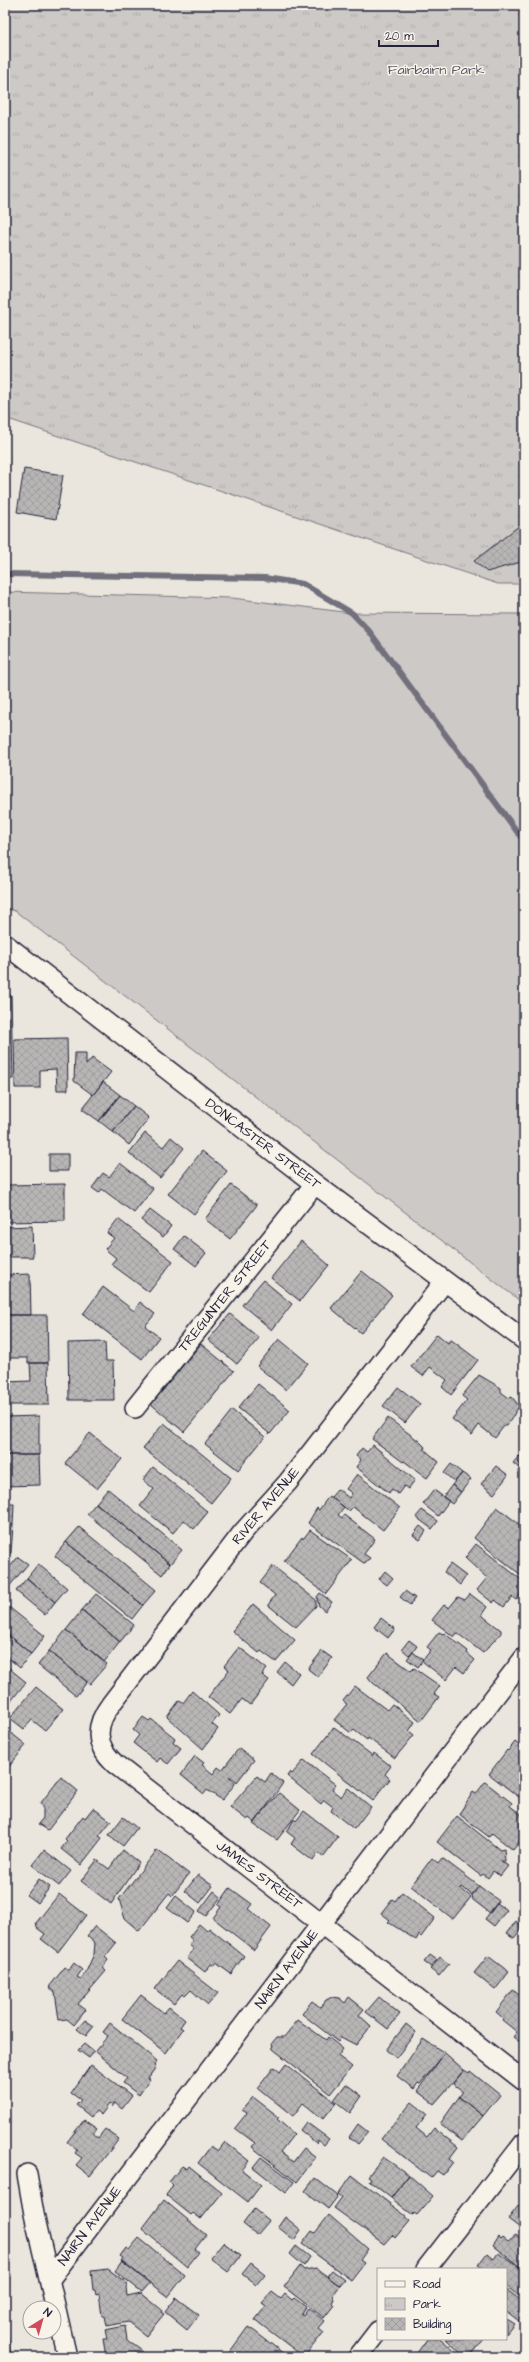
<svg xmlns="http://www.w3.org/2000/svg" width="529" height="2362" viewBox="0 0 529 2362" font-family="'Architects Daughter',sans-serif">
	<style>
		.grass { fill: #cdc9c6; stroke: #787680 }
		.park { fill: url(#park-tufts); stroke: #787680 }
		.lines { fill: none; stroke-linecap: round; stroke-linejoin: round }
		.stream { stroke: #716f7b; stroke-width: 6 }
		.building { fill: url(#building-cross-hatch); stroke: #22223b }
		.street-casing { stroke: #22223b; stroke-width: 22 }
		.street { stroke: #f7f3e8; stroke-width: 19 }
		.labels { text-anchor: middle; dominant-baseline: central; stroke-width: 3; stroke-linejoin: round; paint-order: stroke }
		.park-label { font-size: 14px; fill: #555465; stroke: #f7f3e8 }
		.street-label { font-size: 14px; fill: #22223b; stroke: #f7f3e8 }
	</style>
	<defs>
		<pattern id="park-tufts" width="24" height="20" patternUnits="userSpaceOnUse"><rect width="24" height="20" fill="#cdc9c6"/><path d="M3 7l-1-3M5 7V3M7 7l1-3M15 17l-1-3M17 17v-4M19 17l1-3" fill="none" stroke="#b0acab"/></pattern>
		<pattern id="building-cross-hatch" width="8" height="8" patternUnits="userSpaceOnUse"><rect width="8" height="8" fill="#b8b6b5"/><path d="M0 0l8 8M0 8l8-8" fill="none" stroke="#9e9c9d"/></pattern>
	</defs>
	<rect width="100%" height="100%" fill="#eae6de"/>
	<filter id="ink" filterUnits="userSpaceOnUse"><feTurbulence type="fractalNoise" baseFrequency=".025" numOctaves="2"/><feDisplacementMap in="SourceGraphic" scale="8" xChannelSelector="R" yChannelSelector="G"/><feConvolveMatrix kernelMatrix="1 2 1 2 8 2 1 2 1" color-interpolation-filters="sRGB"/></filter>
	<g filter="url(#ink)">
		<!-- grass -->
		<path class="grass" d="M5 592 232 598 352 613 524 614V1304L15 911 5 908Z"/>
		<!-- park -->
		<path class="park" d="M5 5H524V584H498L5 418Z"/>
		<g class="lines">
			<!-- stream -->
			<path class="stream" d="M5 574 265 578 303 584 352 613 369 631 524 841"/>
		</g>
		<!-- building -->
		<path class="building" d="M24 469 63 475 56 519 17 512Z
			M524 522V561L487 572 474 561Z
			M5 995H11L13 1079H5Z
			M67 1038 68 1090H57L56 1069 40 1070V1088H15L14 1039Z
			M75 1053H86V1065L92 1058 111 1072 93 1095 74 1081Z
			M103 1082 120 1095 99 1121 82 1109Z
			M120 1095 134 1106 113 1132 99 1121Z
			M134 1106 149 1118 129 1145 113 1132Z
			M145 1133 163 1147 171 1137 184 1148 160 1178 129 1153Z
			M202 1151 227 1171 194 1214 168 1194Z
			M49 1154H68V1171H49Z
			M120 1163 153 1189 134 1213 102 1189 99 1193 92 1188 103 1173 109 1177Z
			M65 1184V1221L5 1222V1185Z
			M231 1185 257 1205 230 1239 205 1219Z
			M150 1210 171 1226 163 1237 141 1220Z
			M118 1219 173 1261 149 1292 111 1264 116 1258 105 1249 114 1238 107 1233Z
			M32 1226 33 1257H5V1227Z
			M184 1236 206 1253 196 1266 174 1249Z
			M301 1241 329 1265 300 1301 271 1278Z
			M362 1271 392 1295 361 1333 331 1308Z
			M30 1274 31 1315H5V1275Z
			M263 1280 292 1304 272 1330 242 1305Z
			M103 1287 134 1311 140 1302 155 1314 145 1326 159 1337 142 1359 83 1314Z
			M230 1314 259 1338 237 1364 208 1340Z
			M5 1315H47L48 1363H28V1358H5Z
			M437 1334 448 1343 450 1339 478 1360 451 1395 442 1387 447 1380 430 1367 423 1376 411 1367Z
			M279 1339 308 1363 286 1390 257 1366Z
			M105 1342 106 1361H113L114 1400H69L68 1343Z
			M201 1344 234 1371 184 1432 151 1404Z
			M30 1363H48L49 1405H5V1382L31 1381Z
			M479 1375 501 1388V1392L509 1398 512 1397 519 1406 507 1426H504L495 1438 479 1425 472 1435 452 1419 467 1400 462 1396Z
			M258 1384 290 1410 270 1434 238 1408Z
			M398 1387 420 1404 405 1423 383 1406Z
			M232 1410 265 1437 238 1470 205 1444Z
			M39 1416V1455H5V1417Z
			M388 1418 419 1441 425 1447 424 1449 439 1462 427 1478 404 1461 403 1462 372 1439Z
			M164 1423 231 1478 211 1503 143 1448Z
			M90 1433 122 1459 97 1489 65 1463Z
			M373 1445 415 1480 408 1489 404 1486 398 1494 392 1489 389 1493 356 1467 361 1460 356 1456 362 1448 367 1452Z
			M5 1455H39L40 1485 5 1486Z
			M519 1456 524 1459V1472L513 1463Z
			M451 1464 462 1473 455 1482 444 1473Z
			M496 1466 508 1475 494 1494 481 1484Z
			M153 1467 208 1512 194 1529 184 1520 173 1533 140 1506 154 1489 143 1480Z
			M462 1473 471 1479 461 1492 452 1485Z
			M357 1474 400 1508 383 1530 353 1507 349 1511 331 1497 338 1489 349 1498 352 1493 346 1489Z
			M452 1485 461 1492 452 1504 443 1497Z
			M108 1489 182 1550 170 1564 96 1503Z
			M434 1490 449 1501 438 1516 423 1504Z
			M329 1496 344 1507 338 1515 342 1518 344 1515 375 1539 364 1554 370 1558 365 1564 308 1523 317 1508 319 1510Z
			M96 1503 170 1564 162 1575 87 1514Z
			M5 1504H14L13 1525H5Z
			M497 1507 524 1528V1573L521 1575 474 1538Z
			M422 1510 438 1521 432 1529 416 1517Z
			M5 1525H13L11 1553H5Z
			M420 1526 426 1531 420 1540 413 1535Z
			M79 1527 156 1590 143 1605 66 1542Z
			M310 1530 352 1560 326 1594 284 1561 302 1537 303 1539Z
			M66 1542 143 1605 132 1619 55 1556Z
			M476 1544 524 1582V1590L516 1600 512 1597 504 1607 495 1600 493 1603 477 1590 487 1578 465 1558Z
			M18 1557 28 1564 7 1589 5 1587V1573Z
			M38 1564 67 1588 55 1602 27 1578Z
			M450 1564 466 1576 460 1585 444 1572Z
			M273 1566 316 1600V1606L296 1627 268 1605 275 1595 260 1583Z
			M385 1571 393 1578 387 1585 379 1579Z
			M27 1578 55 1602 45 1615 16 1591Z
			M405 1591 415 1598 410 1605 400 1597Z
			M320 1593 332 1602 325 1611 319 1606 317 1597Z
			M96 1594 134 1625 120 1642 82 1610Z
			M470 1594 487 1607 482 1614 484 1617 501 1630V1633L483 1653 457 1633 454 1637 432 1620 444 1605 449 1608 458 1597 465 1600Z
			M5 1604 45 1636 31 1654 5 1632Z
			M253 1604 295 1640 276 1662 261 1651 259 1653 232 1631Z
			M82 1610 120 1642 104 1662 66 1630Z
			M381 1618 395 1629 388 1638 374 1627Z
			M66 1630 107 1664 90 1684 49 1651Z
			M5 1632 31 1654 20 1668 5 1655Z
			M439 1632 443 1634 444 1633 468 1651 467 1653 475 1660 464 1673 456 1667 446 1680 422 1661 431 1650 427 1647Z
			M409 1640 417 1646 410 1656 402 1649Z
			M239 1647 267 1669 262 1675 269 1680 250 1705 242 1699 230 1714 208 1697 229 1670 224 1666Z
			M49 1651 87 1682 76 1696 38 1665Z
			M322 1651 332 1658 318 1677 308 1669Z
			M413 1652 423 1660 418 1667 407 1659Z
			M387 1653 411 1671 414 1668 440 1686 434 1694 439 1697 421 1721 372 1682 368 1677Z
			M285 1662 299 1673 291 1684 277 1672Z
			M5 1665 26 1682 11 1701 5 1696Z
			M355 1686 387 1710 392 1704 415 1722 409 1731 414 1735 395 1758 368 1738 367 1740 354 1730 351 1733 334 1720 347 1704 343 1701Z
			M36 1687 63 1709 45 1730 32 1720 24 1729 10 1718Z
			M192 1691 219 1715 212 1724 218 1729 203 1749 167 1717 179 1701 183 1703Z
			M143 1717 149 1721 151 1719 175 1738 173 1742 181 1748 168 1764 160 1758 157 1762 133 1743 139 1735 133 1730Z
			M334 1727 373 1756 374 1753 391 1766 385 1774 390 1779 373 1801 313 1754Z
			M5 1728 26 1745 8 1768 5 1767Z
			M515 1742 524 1749V1801L489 1774 507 1750 508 1751Z
			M239 1748 254 1760 237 1782 229 1776 235 1784 222 1800 207 1790 204 1794 181 1775 195 1756 204 1763 202 1765 213 1774 218 1767 222 1770Z
			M304 1760 336 1785 332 1790 341 1797 348 1788 371 1807 354 1829 331 1811 333 1807 324 1800 321 1804 287 1776 290 1772 292 1774Z
			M271 1773 283 1783 255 1823 249 1818 247 1820 230 1807 257 1776 265 1782Z
			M61 1777 78 1791 48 1830 38 1824 43 1818V1806L40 1804Z
			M485 1782 512 1803 510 1806 522 1815 524 1812V1836L513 1850 492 1833 489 1837 459 1814 473 1792 476 1794Z
			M279 1793 300 1810 277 1840 253 1824Z
			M93 1808 111 1821 99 1836 102 1838 81 1865 61 1849 67 1841 65 1839 83 1816 85 1818Z
			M304 1811 338 1837 323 1857 318 1853 313 1861 291 1844 295 1838 287 1832 294 1819 296 1821Z
			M457 1816 500 1850 504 1849 505 1861H501L508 1866 500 1876 493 1871 488 1878 483 1874 481 1876 437 1842Z
			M123 1817 137 1828 123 1846 109 1835Z
			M44 1850 71 1871 59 1886 32 1865Z
			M123 1850 139 1863 111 1904 81 1881 97 1860 109 1869Z
			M157 1850 189 1874 172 1896 169 1893 139 1931 125 1919 119 1899Z
			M432 1858 438 1863 442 1858 479 1886 472 1895 462 1887 460 1888 471 1897 453 1919 411 1886Z
			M198 1875 213 1886 200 1903 185 1891Z
			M39 1879 50 1887 38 1903 27 1895Z
			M479 1886 499 1901 490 1913 473 1900 472 1895Z
			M230 1888 252 1904 248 1909 271 1927 254 1950 213 1918 221 1907 218 1905Z
			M214 1891 221 1897 206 1916 199 1911Z
			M402 1892 435 1918 421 1937 419 1935 416 1940 388 1922 390 1920 381 1913 392 1899 395 1901Z
			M59 1894 86 1915 58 1952 41 1939 45 1934 37 1928 36 1923Z
			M176 1896 196 1912 187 1923 167 1908Z
			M497 1903 507 1910 494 1926 485 1919Z
			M516 1921 523 1927 514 1938 507 1933Z
			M199 1924 207 1931 209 1928 244 1956 231 1974 216 1963 214 1966 211 1964 205 1972 187 1958 194 1949 189 1945 193 1940 189 1937Z
			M95 1926 116 1943 105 1957 108 1960 102 1968 106 1971 78 2004 86 2010 74 2025 67 2019 59 2020 55 1992 49 1987 65 1967 69 1970 74 1963 82 1970 77 1977 81 1979 86 1972 94 1954 95 1943 87 1936Z
			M430 1955 437 1960 431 1967 424 1962Z
			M488 1956 509 1972 495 1990 474 1973Z
			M440 1957 449 1964 439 1976 430 1969Z
			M177 1961 218 1993 208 2005 191 1990 185 1996 182 1994 174 2004 155 1989Z
			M513 1990 524 1999V2045L513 2037 517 2032 502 2020 503 2018 496 2012Z
			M141 1995 164 2013 169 2007 185 2020 180 2027 183 2029 166 2053 122 2019Z
			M332 1997 339 1998 345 2003 349 1997 364 2009 359 2015 371 2026 356 2045 341 2037 338 2042 302 2014 312 2001 320 2007 326 2000Z
			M379 1997 400 2014 388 2029 366 2012Z
			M85 2020 94 2026 86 2036 77 2029Z
			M298 2020 326 2040 328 2037 343 2049 338 2056 352 2067 330 2094 273 2049 272 2043 277 2037H284Z
			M110 2023 157 2061 154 2065 156 2067 148 2078 150 2079 139 2095 123 2083 127 2078 95 2051 108 2036 103 2032Z
			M406 2024 416 2032 396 2058 386 2050Z
			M423 2039 445 2053 420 2084 418 2083 414 2089 397 2076Z
			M84 2044 94 2052 89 2058 78 2050Z
			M445 2053 464 2070 434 2104 417 2091Z
			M286 2064 336 2103 323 2119 303 2103 293 2116 258 2088 274 2067 280 2072Z
			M91 2065 132 2096 122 2109 115 2103 112 2107 109 2104 101 2115 96 2111 91 2117 76 2105 81 2100 71 2093Z
			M464 2070 469 2073 470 2071 500 2095 483 2116 459 2097 463 2091 453 2084Z
			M346 2084 362 2096 350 2113 334 2100Z
			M253 2097 279 2117 277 2119 294 2134 280 2152 293 2162 304 2148 316 2157 297 2182 252 2147 255 2143 235 2128 247 2113 242 2110Z
			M459 2097 483 2116 462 2141 440 2124Z
			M412 2102 427 2114 416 2128 427 2137 434 2128 458 2147 449 2159 453 2162 443 2175 437 2171 431 2178 381 2139Z
			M84 2120 97 2129 93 2134 98 2138 105 2129 119 2139 90 2176 76 2165 82 2158 75 2153 77 2150 67 2142Z
			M306 2122 329 2139 324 2145 318 2140 316 2143 300 2130Z
			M358 2124 368 2132 358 2144 349 2137Z
			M225 2142 249 2161 242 2170 261 2185 248 2202 198 2163 211 2146 218 2151Z
			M261 2157 294 2182 286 2193 253 2167Z
			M383 2157 409 2175 391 2198 369 2181 371 2178 368 2176Z
			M182 2166 187 2169 189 2166 222 2193 201 2219 193 2213 191 2215 166 2195 173 2186 169 2182Z
			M352 2175 406 2216 405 2218 409 2221 395 2238 392 2235 384 2244 334 2208 342 2197 338 2194Z
			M409 2175 433 2196 417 2215 414 2213 413 2215 391 2198Z
			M315 2178 338 2196 328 2209 305 2191Z
			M164 2200 206 2235 195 2249 199 2252 187 2267 142 2229Z
			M519 2205 524 2208V2231L508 2219Z
			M254 2209 269 2221 257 2235 243 2224Z
			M329 2215 368 2249 360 2260 364 2263 351 2280 302 2244 312 2231 315 2233Z
			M285 2217 301 2230 294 2240 278 2227Z
			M516 2235 524 2242V2270L493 2246 499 2237 501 2239 503 2237 508 2241Z
			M139 2238 185 2275 168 2297 121 2261 123 2258 120 2256 126 2248 129 2250Z
			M223 2242 241 2256 228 2272 210 2258Z
			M296 2246 310 2257 304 2266 290 2254Z
			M487 2253 494 2259 498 2253 524 2270V2300L506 2286V2269H484L478 2265Z
			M122 2261 150 2283 142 2292 115 2271Z
			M251 2263 265 2274 256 2285 242 2274Z
			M300 2266 304 2270 316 2268 340 2286 332 2296 334 2299 332 2303 334 2305 324 2318 284 2287Z
			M108 2269 128 2284 126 2287 127 2296 141 2293 162 2310 161 2312 164 2314 146 2336 128 2322 107 2326 105 2316H102L99 2294 96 2295 95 2290H93L91 2271Z
			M332 2270 345 2280 340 2286 327 2276Z
			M506 2289 524 2303V2325L506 2311Z
			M272 2292 281 2299 285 2294 292 2300 294 2298 306 2307 301 2314 303 2315 308 2308 325 2321 319 2328 324 2332 304 2357 255 2320 266 2306 262 2303Z
			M176 2298 199 2315 187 2330 165 2312Z
			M506 2319 514 2324 506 2334Z
			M125 2326 127 2340 142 2351 143 2357H106L103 2339H107L105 2330Z
			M248 2327 253 2330 288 2357H226Z
			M5 2332H7L11 2356 5 2357Z
			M427 2339H441L461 2357H423L417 2353Z
			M446 2339H484L470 2357H465Z"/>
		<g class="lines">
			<!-- street casing -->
			<g class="street-casing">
				<path id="street" d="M5 944 315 1184 524 1340
					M445 1281 288 1482 243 1532 111 1704C95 1725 94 1745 115 1764L524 2081
					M135 1408 315 1184
					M27 2174 34 2214 67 2357
					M426 2269 524 2143
					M50 2279 524 1658
					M358 2357 378 2331"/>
			</g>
			<!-- street -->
			<use href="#street" class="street"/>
		</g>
	</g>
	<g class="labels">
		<!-- park labels -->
		<g class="park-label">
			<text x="436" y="70">Fairbairn Park</text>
		</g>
		<!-- street labels -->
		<g class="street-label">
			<text transform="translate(263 1144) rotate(37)">DONCASTER STREET</text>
			<text transform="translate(225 1296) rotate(-51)">TREGUNTER STREET</text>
			<text transform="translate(266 1506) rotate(-50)">RIVER AVENUE</text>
			<text transform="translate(259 1875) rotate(37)">JAMES STREET</text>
			<text transform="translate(287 1969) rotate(-53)">NAIRN AVENUE</text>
			<text transform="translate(90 2226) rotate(-53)">NAIRN AVENUE</text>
		</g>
	</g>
	<!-- margin -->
	<rect width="529" height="2362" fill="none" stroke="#f7f3e8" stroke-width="20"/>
	<rect x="10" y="10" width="509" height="2342" fill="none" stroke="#22223b" stroke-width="1.5" filter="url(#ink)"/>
	<!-- legend -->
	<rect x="377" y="2268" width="130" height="72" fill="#f7f3e8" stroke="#a29fa3"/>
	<rect x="385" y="2281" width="20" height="6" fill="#f7f3e8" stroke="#a29fa3"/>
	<text x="413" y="2288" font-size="12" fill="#22223b">Road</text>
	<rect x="385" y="2298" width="20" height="12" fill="url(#park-tufts)" stroke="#a29fa3"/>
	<text x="413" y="2308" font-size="12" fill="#22223b">Park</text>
	<rect x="385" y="2318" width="20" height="12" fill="url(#building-cross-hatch)" stroke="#a29fa3"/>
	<text x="413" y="2328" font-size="12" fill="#22223b">Building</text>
	<!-- north arrow -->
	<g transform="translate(42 2320) rotate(37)"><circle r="19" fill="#f7f3e8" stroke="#a29fa3"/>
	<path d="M0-3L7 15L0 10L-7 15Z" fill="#d1495b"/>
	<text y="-6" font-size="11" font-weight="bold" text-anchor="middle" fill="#22223b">N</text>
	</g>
	<!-- scale -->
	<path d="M379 40v6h59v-6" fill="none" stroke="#22223b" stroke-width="2"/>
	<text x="385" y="40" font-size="12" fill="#22223b" stroke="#f7f3e8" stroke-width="3" paint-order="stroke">20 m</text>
</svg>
